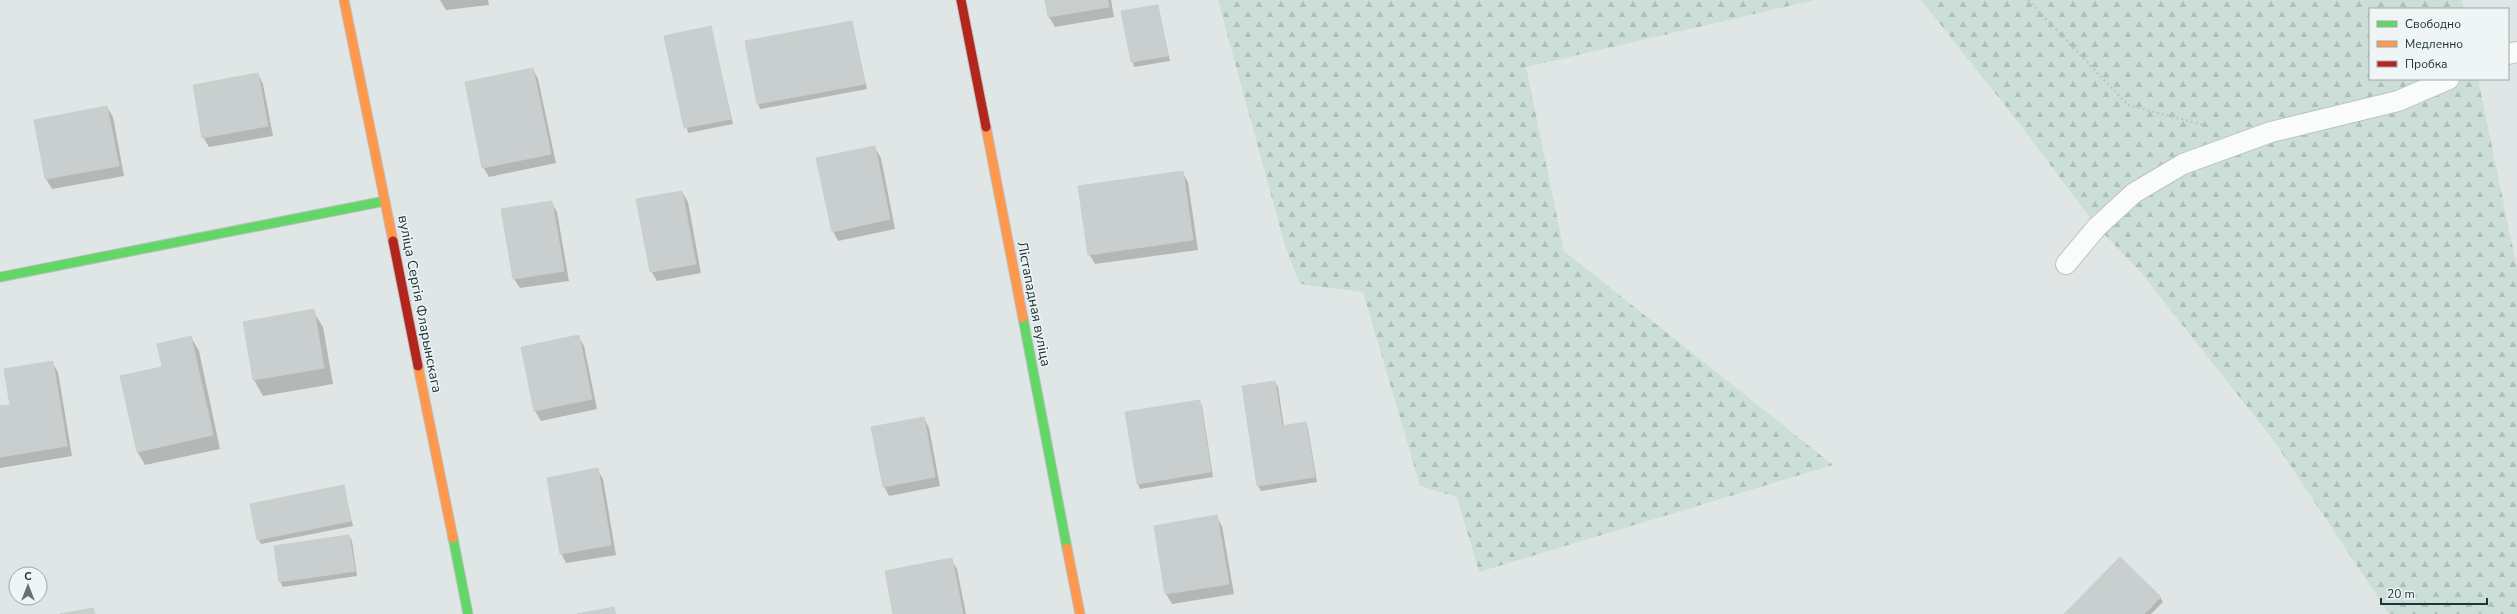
<svg xmlns="http://www.w3.org/2000/svg" width="2517" height="614" viewBox="0 0 2517 614" font-family="'Nunito Sans',sans-serif">
	<style>
		.forest { fill: url(#forest-firs) }
		.shadow { fill: #0003 }
		.building { fill: #c9cece; stroke: #c9cfce }
		.lines { fill: none; stroke-linecap: round; stroke-linejoin: round }
		.lane-casing { stroke: #bdc2c2; stroke-width: 22 }
		.fast-casing { stroke: #bdc3c3; stroke-width: 11 }
		.slow-casing { stroke: #bdc3c3; stroke-width: 11 }
		.jam-casing { stroke: #bdc3c3; stroke-width: 11 }
		.path { stroke: #bfc5c6; stroke-width: 2.5; stroke-dasharray: 2 3; stroke-linecap: butt }
		.lane { stroke: #fafbfb; stroke-width: 20 }
		.fast { stroke: #63d668; stroke-width: 9 }
		.slow { stroke: #ff974d; stroke-width: 9 }
		.jam { stroke: #b3261e; stroke-width: 9 }
		.labels { text-anchor: middle; dominant-baseline: central; stroke-width: 3; stroke-linejoin: round; paint-order: stroke }
		.street-label { font-size: 14px; fill: #213436; stroke: #eef5f4 }
	</style>
	<defs>
		<pattern id="forest-firs" width="22" height="20" patternUnits="userSpaceOnUse"><rect width="22" height="20" fill="#cbded7"/><path d="M5 1l3.5 6h-7zM16 11l3.5 6h-7z" fill="#aebfb9"/></pattern>
	</defs>
	<rect width="100%" height="100%" fill="#e0e6e5"/>
	<!-- forest -->
	<path class="forest" d="M1218 0H1815L1526 67 1564 251 1833 465 1479 572 1457 497 1420 486 1363 292 1300 284 1285 246Z
		M1921 0H2462L2464 9H2370V79H2478L2517 268V614H2389L2272 438 2138 269 2097 227 2015 118Z"/>
	<!-- shadow -->
	<path class="shadow" d="M440 0H488L489 5 446 10Z
		M1046 0H1111L1114 17 1055 27 1049 17Z
		M1158 6 1170 61 1134 67 1122 12Z
		M852 22 867 89 760 109 758 104Z
		M711 28 733 124 688 133 666 37Z
		M533 69 538 79 556 163 489 177 483 167Z
		M258 74 263 84 273 136 209 147 203 137Z
		M107 107 113 117 124 176 52 189 46 179 35 121Z
		M875 148 881 158 895 229 838 241 833 231Z
		M1182 172 1188 182 1198 250 1095 264 1089 254Z
		M682 192 688 202 701 273 657 281 651 271Z
		M551 202 557 212 569 281 520 288 514 279Z
		M313 311 323 327 333 384 263 396 254 380Z
		M578 336 584 346 597 409 541 421 535 411 522 347Z
		M191 337 199 351 220 449 145 465 137 451 163 368Z
		M52 362 58 372 72 456 0 468V407L11 406Z
		M1275 382 1278 387 1284 427 1306 423 1308 428 1317 482 1261 491 1258 486Z
		M1199 401 1202 406 1213 477 1140 489 1138 484Z
		M924 418 929 428 940 486 889 496 884 486Z
		M597 469 603 479 616 555 566 563 561 553Z
		M343 486 353 526 261 544 258 539Z
		M1216 516 1222 526 1234 594 1172 604 1166 594 1155 527Z
		M349 536 352 541 357 576 283 587 280 582Z
		M951 559 957 569 966 614H894Z
		M2160 597 2163 602 2151 614H2065Z"/>
	<!-- building -->
	<path class="building" d="M1045 0H1108L1109 7 1048 17Z
		M1158 5 1168 56 1131 62 1121 11Z
		M852 21 865 84 757 104 745 41Z
		M711 26 731 119 684 128 664 36Z
		M533 68 551 154 482 168 465 82Z
		M258 73 268 126 202 138 193 85Z
		M107 106 119 166 45 179 34 120Z
		M875 146 890 219 832 232 816 158Z
		M1183 171 1193 240 1088 255 1078 186Z
		M682 191 696 264 650 272 636 199Z
		M552 201 564 271 513 279 501 209Z
		M314 309 324 368 253 380 243 322Z
		M579 335 592 399 534 411 521 347Z
		M191 336 213 435 137 452 120 376 162 367 157 344Z
		M53 361 67 446 0 457V406L10 405 4 369Z
		M1275 381 1282 426 1306 422 1315 477 1257 486 1242 386Z
		M1200 400 1211 472 1137 484 1125 412Z
		M924 417 935 477 883 487 871 427Z
		M598 468 611 545 560 554 547 478Z
		M344 485 351 521 257 540 250 504Z
		M1217 515 1229 584 1165 594 1154 526Z
		M349 535 355 571 279 582 274 546Z
		M2120 557 2161 597 2144 614H2064Z
		M952 558 963 614H893L885 571Z
		M614 607 616 614H577Z
		M93 608 95 614H60Z"/>
	<g class="lines">
		<!-- lane casing -->
		<g class="lane-casing">
			<path id="lane" d="M2508 54 2517 52
				M2066 264 2097 227 2134 193 2183 164 2271 132 2398 101 2449 79"/>
		</g>
		<!-- fast casing -->
		<g class="fast-casing">
			<path id="fast" d="M0 277 385 201
				M1023 318 1067 548
				M453 538 468 614"/>
		</g>
		<!-- slow casing -->
		<g class="slow-casing">
			<path id="slow" d="M344 0 393 241
				M986 127 1023 318
				M418 366 453 538
				M1067 548 1080 614"/>
		</g>
		<!-- jam casing -->
		<g class="jam-casing">
			<path id="jam" d="M961 0 986 127
				M393 241 418 366"/>
		</g>
		<!-- path -->
		<path class="path" d="M2028 0 2128 105 2204 125"/>
		<!-- lane -->
		<use href="#lane" class="lane"/>
		<!-- fast -->
		<use href="#fast" class="fast"/>
		<!-- slow -->
		<use href="#slow" class="slow"/>
		<!-- jam -->
		<use href="#jam" class="jam"/>
	</g>
	<g class="labels">
		<!-- street labels -->
		<g class="street-label">
			<text transform="translate(420 304) rotate(79)">вуліца Сергія Фларынскага</text>
			<text transform="translate(1034 304) rotate(79)">Лістападная вуліца</text>
		</g>
	</g>
	<!-- legend -->
	<rect x="2369" y="8" width="140" height="72" fill="#eef5f4" stroke="#9ca8a8"/>
	<rect x="2377" y="21" width="20" height="6" fill="#63d668" stroke="#9ca8a8"/>
	<text x="2405" y="28" font-size="12" fill="#213436">Свободно</text>
	<rect x="2377" y="41" width="20" height="6" fill="#ff974d" stroke="#9ca8a8"/>
	<text x="2405" y="48" font-size="12" fill="#213436">Медленно</text>
	<rect x="2377" y="61" width="20" height="6" fill="#b3261e" stroke="#9ca8a8"/>
	<text x="2405" y="68" font-size="12" fill="#213436">Пробка</text>
	<!-- north arrow -->
	<g transform="translate(28 586)"><circle r="19" fill="#eef5f4" stroke="#9ca8a8"/>
	<path d="M0-3L7 15L0 10L-7 15Z" fill="#647273"/>
	<text y="-6" font-size="11" font-weight="bold" text-anchor="middle" fill="#213436">С</text>
	</g>
	<!-- scale -->
	<path d="M2381 598v6h106v-6" fill="none" stroke="#213436" stroke-width="2"/>
	<text x="2387" y="598" font-size="12" fill="#213436" stroke="#eef5f4" stroke-width="3" paint-order="stroke">20 m</text>
</svg>
